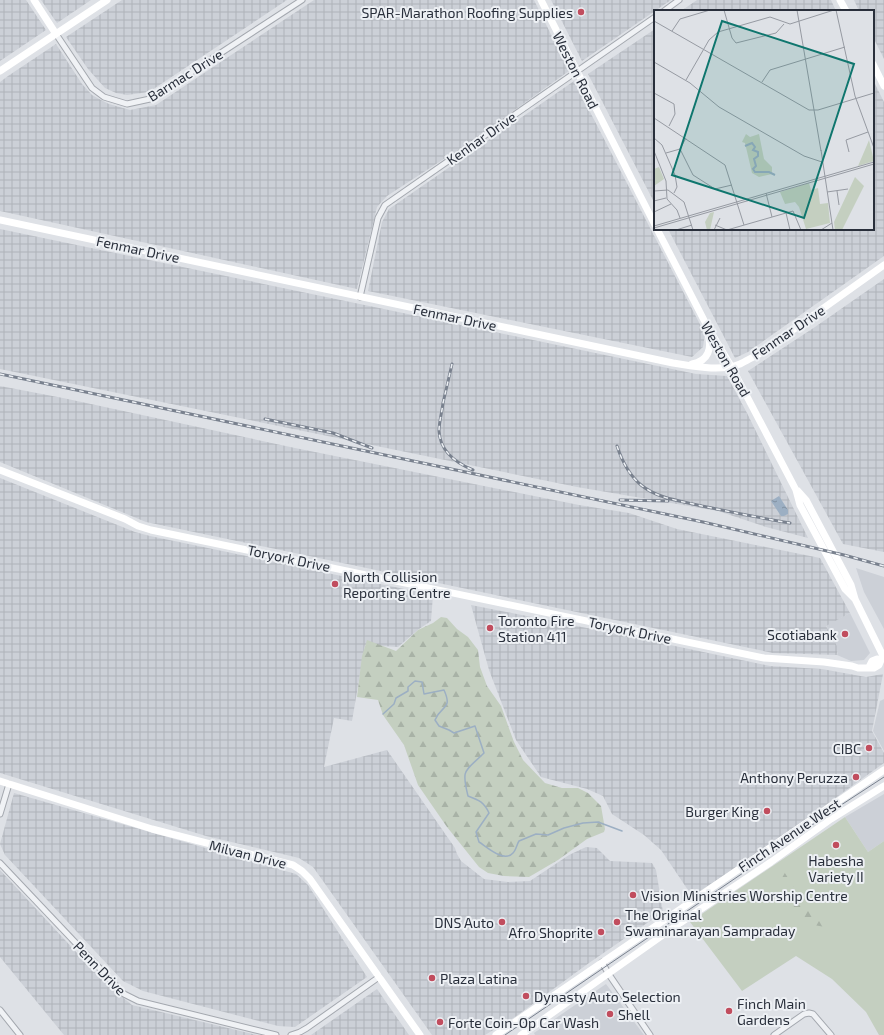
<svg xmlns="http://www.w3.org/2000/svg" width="884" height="1035" viewBox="0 0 884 1035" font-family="'Exo 2',sans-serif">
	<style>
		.built { fill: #ccd0d7 }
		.industrial { fill: url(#industrial-grid) }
		.green { fill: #c4cfc0 }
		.forest { fill: url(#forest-firs) }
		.water { fill: url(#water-ripples) }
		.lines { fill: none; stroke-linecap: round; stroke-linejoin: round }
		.stream { stroke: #9cafc3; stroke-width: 1.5 }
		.street-casing { stroke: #a4a8af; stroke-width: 7 }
		.street { stroke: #f0f2f5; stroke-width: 5 }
		.secondary { stroke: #fff; stroke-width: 7 }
		.tram { stroke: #79818e; stroke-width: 1 }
		.rail-casing { stroke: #79818e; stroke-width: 3 }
		.rail { stroke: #edf0f4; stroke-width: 1.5; stroke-dasharray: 4.5; stroke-linecap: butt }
		.poi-dot { fill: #c14d5e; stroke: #edf0f4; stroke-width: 1.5 }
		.labels { text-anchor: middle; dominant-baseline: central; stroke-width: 4; stroke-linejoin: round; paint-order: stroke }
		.poi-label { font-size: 14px; fill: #292f3b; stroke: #edf0f4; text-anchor: start }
		.street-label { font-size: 14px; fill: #292f3b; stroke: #edf0f4 }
		.inset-river { fill: none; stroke: #9cafc3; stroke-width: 2 }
		.inset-road { fill: none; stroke: #969aa2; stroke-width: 1 }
		.view { fill: #0f766e; fill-opacity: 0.15; stroke: #0f766e; stroke-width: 2 }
		.inset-edge { fill: none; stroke: #292f3b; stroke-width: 2 }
	</style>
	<defs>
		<pattern id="industrial-grid" width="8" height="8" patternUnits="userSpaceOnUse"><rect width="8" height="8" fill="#ccd0d7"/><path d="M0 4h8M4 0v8" fill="none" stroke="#afb3b9"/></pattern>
		<pattern id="forest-firs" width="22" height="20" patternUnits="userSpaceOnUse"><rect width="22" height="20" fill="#c4cfc0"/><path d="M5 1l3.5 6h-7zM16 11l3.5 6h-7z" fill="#a8b2a6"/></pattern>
		<pattern id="water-ripples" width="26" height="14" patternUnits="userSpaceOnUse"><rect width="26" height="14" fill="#9cafc3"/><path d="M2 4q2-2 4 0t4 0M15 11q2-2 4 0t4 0" fill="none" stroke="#7f8fa0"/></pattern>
	</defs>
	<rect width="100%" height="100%" fill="#dee1e6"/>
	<!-- built -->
	<path class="built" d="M856 568 884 577V629L864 592Z
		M850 613 870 653 864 660 851 661 837 655 838 652 826 625Z
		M884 699V751L873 731 880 701Z
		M884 794V841L868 852 845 817Z
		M606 984 644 1035H535L534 1033Z"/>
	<!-- industrial -->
	<path class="industrial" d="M0 0H26L46 30 0 61Z
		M41 0H91L57 23Z
		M122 0H287L149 92 127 95 116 93 105 88 88 69 66 37Z
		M314 0H534L569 71 473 140 387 196 377 207 357 289 0 211V82L8 76 56 44 82 84 92 95 101 100 109 104 130 110 156 105Z
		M551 0H671L582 61Z
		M697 0H831L836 11H681Z
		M854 0H884V59L873 37V11H859Z
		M655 29V204L588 74Z
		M873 80 884 102V256L748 352 735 358 668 229H873Z
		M574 81 705 334 703 347 692 357 368 291 382 222 389 209Z
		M0 229 696 374 727 376 747 413 808 538 766 527 718 511 577 487 0 369Z
		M884 279V552L843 544 748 371 815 327Z
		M0 386 63 398 295 448 579 505 629 513 677 529 820 558 850 613 826 626 838 648 837 655 773 653 146 522 0 462Z
		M0 478 135 532 150 536 433 595 431 621 419 629 398 647 365 645 352 721 334 718 324 767 387 750 455 848 457 854 461 861 484 879 508 882 530 881 569 855 586 847 597 848 610 861 652 863 656 870 663 912 589 963 515 1017 485 1035H432L323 881 313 867 299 858 206 836 0 773Z
		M471 605 632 637 770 666 822 669 866 677 883 674 872 731 884 753V763L798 825 789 834 692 896 661 850 644 835 612 814 603 796 587 789 541 777 516 740 489 670Z
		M14 793 296 874 308 885 367 977 295 1027 278 1026 143 991 123 981 5 855 0 844Z
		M0 870 104 982 132 1005 257 1035H64L0 957Z
		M377 989 409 1035H311Z"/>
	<!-- green -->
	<path class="green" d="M845 817 868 852 884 841V1035H879L866 1012 832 979 796 956 742 991 690 922Z"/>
	<!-- forest -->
	<path class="forest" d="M441 617 447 618 457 629 468 637 478 650 480 667 487 686 501 706 514 742 523 760 545 783 562 788H578L588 793 601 806 605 829 604 832 587 839 558 860 529 877 504 876 488 873 479 867 447 827 418 785 404 745 383 715 378 700 357 697 362 656 367 640 396 651 418 630 433 623Z
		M783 870 807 908 823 918 825 927 808 924 792 915 779 883Z"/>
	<!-- water -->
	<path class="water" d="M779 496 788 510V514L784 516H781L771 501Z"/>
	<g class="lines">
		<!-- stream -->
		<path class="stream" d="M383 714 394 704 396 698 408 691V687L415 681 422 682 424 694 444 690C453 710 441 705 435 720L439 726 449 730 454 733 475 726 484 753C465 772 461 768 468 796 479 800 484 802 489 813L476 832 479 842C487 847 504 863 513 853 516 850 517 844 519 841L536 834 548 835 564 828 583 823 598 822 622 831"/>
		<!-- street casing -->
		<g class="street-casing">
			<path id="street" d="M664 11 679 0
				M56 34 92 88 104 97 127 104 150 99 302 0
				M360 297 378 218 385 205 655 17
				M0 814 9 784
				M0 863 124 994 138 1001 276 1035
				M602 962 608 973 650 1035
				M0 1010 20 1035
				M291 1035 300 1032 307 1028 379 977
				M774 1035 804 1014 809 1013 813 1014 831 1035"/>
		</g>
		<!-- street -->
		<use href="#street" class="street"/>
		<!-- secondary -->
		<path class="secondary" d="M34 0 56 34
			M541 0 655 225
			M840 0 846 11
			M873 64 884 86
			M0 71 107 0
			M0 220 673 363C693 366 720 372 740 364 746 361 753 357 759 354L884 265
			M657 229 706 324 731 366 796 490 800 505 845 589 855 599
			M692 364C709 361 712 348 708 333
			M0 470 125 519 138 526 151 530 764 658 824 662 852 666 858 668H874L879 665 881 660
			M798 491 806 500 851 585 855 599 884 658
			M869 667 872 661 877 659 881 660
			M0 781 152 829 293 865 302 871 310 879 420 1035
			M496 1035 884 770
			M521 1035 680 923 771 862 831 819 884 786"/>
		<!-- tram -->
		<path class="tram" d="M505 1035 743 873 835 809 884 777"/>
		<!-- rail casing -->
		<g class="rail-casing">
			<path id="rail" d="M452 364C449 377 446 390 443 403 442 412 439 422 439 431 440 451 456 463 473 470
				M0 374 703 522 844 555 884 566
				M265 419 333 433 372 448
				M617 446C622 461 629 475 641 485 658 499 682 501 702 506 731 512 760 518 790 523
				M620 500 668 501"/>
		</g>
		<!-- rail -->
		<use href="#rail" class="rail"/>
	</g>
	<!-- markers -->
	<g class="poi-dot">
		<circle cx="581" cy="12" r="4"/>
		<circle cx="335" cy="584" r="4"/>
		<circle cx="490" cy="628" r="4"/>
		<circle cx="845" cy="634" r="4"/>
		<circle cx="869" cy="748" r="4"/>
		<circle cx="856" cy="777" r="4"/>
		<circle cx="767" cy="811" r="4"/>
		<circle cx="836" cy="845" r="4"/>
		<circle cx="633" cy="895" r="4"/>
		<circle cx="502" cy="922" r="4"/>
		<circle cx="617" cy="922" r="4"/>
		<circle cx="601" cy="932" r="4"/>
		<circle cx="432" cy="978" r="4"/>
		<circle cx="526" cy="996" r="4"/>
		<circle cx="729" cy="1011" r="4"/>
		<circle cx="610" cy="1014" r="4"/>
		<circle cx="440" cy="1022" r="4"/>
	</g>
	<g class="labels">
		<!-- poi labels -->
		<g class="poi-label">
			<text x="573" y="12" text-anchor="end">SPAR-Marathon Roofing Supplies</text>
			<text x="343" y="576">North Collision<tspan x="343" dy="16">Reporting Centre</tspan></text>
			<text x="498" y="620">Toronto Fire<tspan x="498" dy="16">Station 411</tspan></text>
			<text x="837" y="634" text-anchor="end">Scotiabank</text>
			<text x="861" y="748" text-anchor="end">CIBC</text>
			<text x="848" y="777" text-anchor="end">Anthony Peruzza</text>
			<text x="759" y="811" text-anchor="end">Burger King</text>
			<text x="836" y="860" text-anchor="middle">Habesha<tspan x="836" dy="16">Variety II</tspan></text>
			<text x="641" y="895">Vision Ministries Worship Centre</text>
			<text x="625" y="914">The Original<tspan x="625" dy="16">Swaminarayan Sampraday</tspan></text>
			<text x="494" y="922" text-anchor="end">DNS Auto</text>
			<text x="593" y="932" text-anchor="end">Afro Shoprite</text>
			<text x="440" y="978">Plaza Latina</text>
			<text x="534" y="996">Dynasty Auto Selection</text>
			<text x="737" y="1003">Finch Main<tspan x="737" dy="16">Gardens</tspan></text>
			<text x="618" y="1014">Shell</text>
			<text x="448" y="1022">Forte Coin-Op Car Wash</text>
		</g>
		<!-- street labels -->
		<g class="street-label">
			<text transform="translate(576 70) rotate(63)">Weston Road</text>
			<text transform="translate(185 75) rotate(-32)">Barmac Drive</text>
			<text transform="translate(481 138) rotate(-35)">Kenhar Drive</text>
			<text transform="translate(138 249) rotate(12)">Fenmar Drive</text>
			<text transform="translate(455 317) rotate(12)">Fenmar Drive</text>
			<text transform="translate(788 332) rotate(-34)">Fenmar Drive</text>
			<text transform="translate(726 359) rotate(60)">Weston Road</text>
			<text transform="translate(289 558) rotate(12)">Toryork Drive</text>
			<text transform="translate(630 630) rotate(12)">Toryork Drive</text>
			<text transform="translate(789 835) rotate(-34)">Finch Avenue West</text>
			<text transform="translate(248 854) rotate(14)">Milvan Drive</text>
			<text transform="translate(100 968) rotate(46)">Penn Drive</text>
		</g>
	</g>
	<!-- overview -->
	<g transform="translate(654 10)">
		<rect width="220" height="220" fill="#dee1e6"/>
		<path d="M215 130 220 151 204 156 213 135ZM5 157 10 169 0 176V159ZM201 167 210 176 188 220H181L180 212ZM155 173 157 180 164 178 166 194 174 193 176 213 152 219 145 197 141 192 131 194 126 182Z" fill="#c4cfc0"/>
		<path d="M92 124 96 127 105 124 110 149 118 157V164L105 167 98 163 91 133 88 132ZM60 202 56 220H53L51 212 56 203Z" fill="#c4cfc0"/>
		<path class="inset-river" d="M91 136 98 133 101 137 99 140 104 142V146L100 149 102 156 99 159 101 162H115L121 165"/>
		<path class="inset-road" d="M70 0 78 28 82 33 122 23 130 14M143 0 167 141M182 0 201 86 220 138M0 11 155 100H164L220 83M18 21 26 9 56 0M0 52 36 73 65 97 150 146 168 152M32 70 55 30 64 22 116 7 136 14 180 0M108 72 116 60 191 37M0 83 20 94 21 104 15 116M0 108 71 155 90 215M0 128 8 135 21 165 23 177 20 183M32 128 26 139 39 165 61 179 78 175M167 140 179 220M0 141 12 171 13 189 23 200 26 208M195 142 192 130 214 122M12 143 26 139M0 181 14 180 30 192 39 220M183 181 185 195M173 182 194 179M112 183 118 207M0 191 12 188M0 202 17 194M132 203 136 220M61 215 73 220M0 216 220 152M0 218 220 154M22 220 38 215M60 220 66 208M73 220 139 201 147 220M167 220 178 213"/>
		<path class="view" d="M68 11 200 54 150 208 18 165Z"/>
		<rect width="220" height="220" class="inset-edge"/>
	</g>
</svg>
